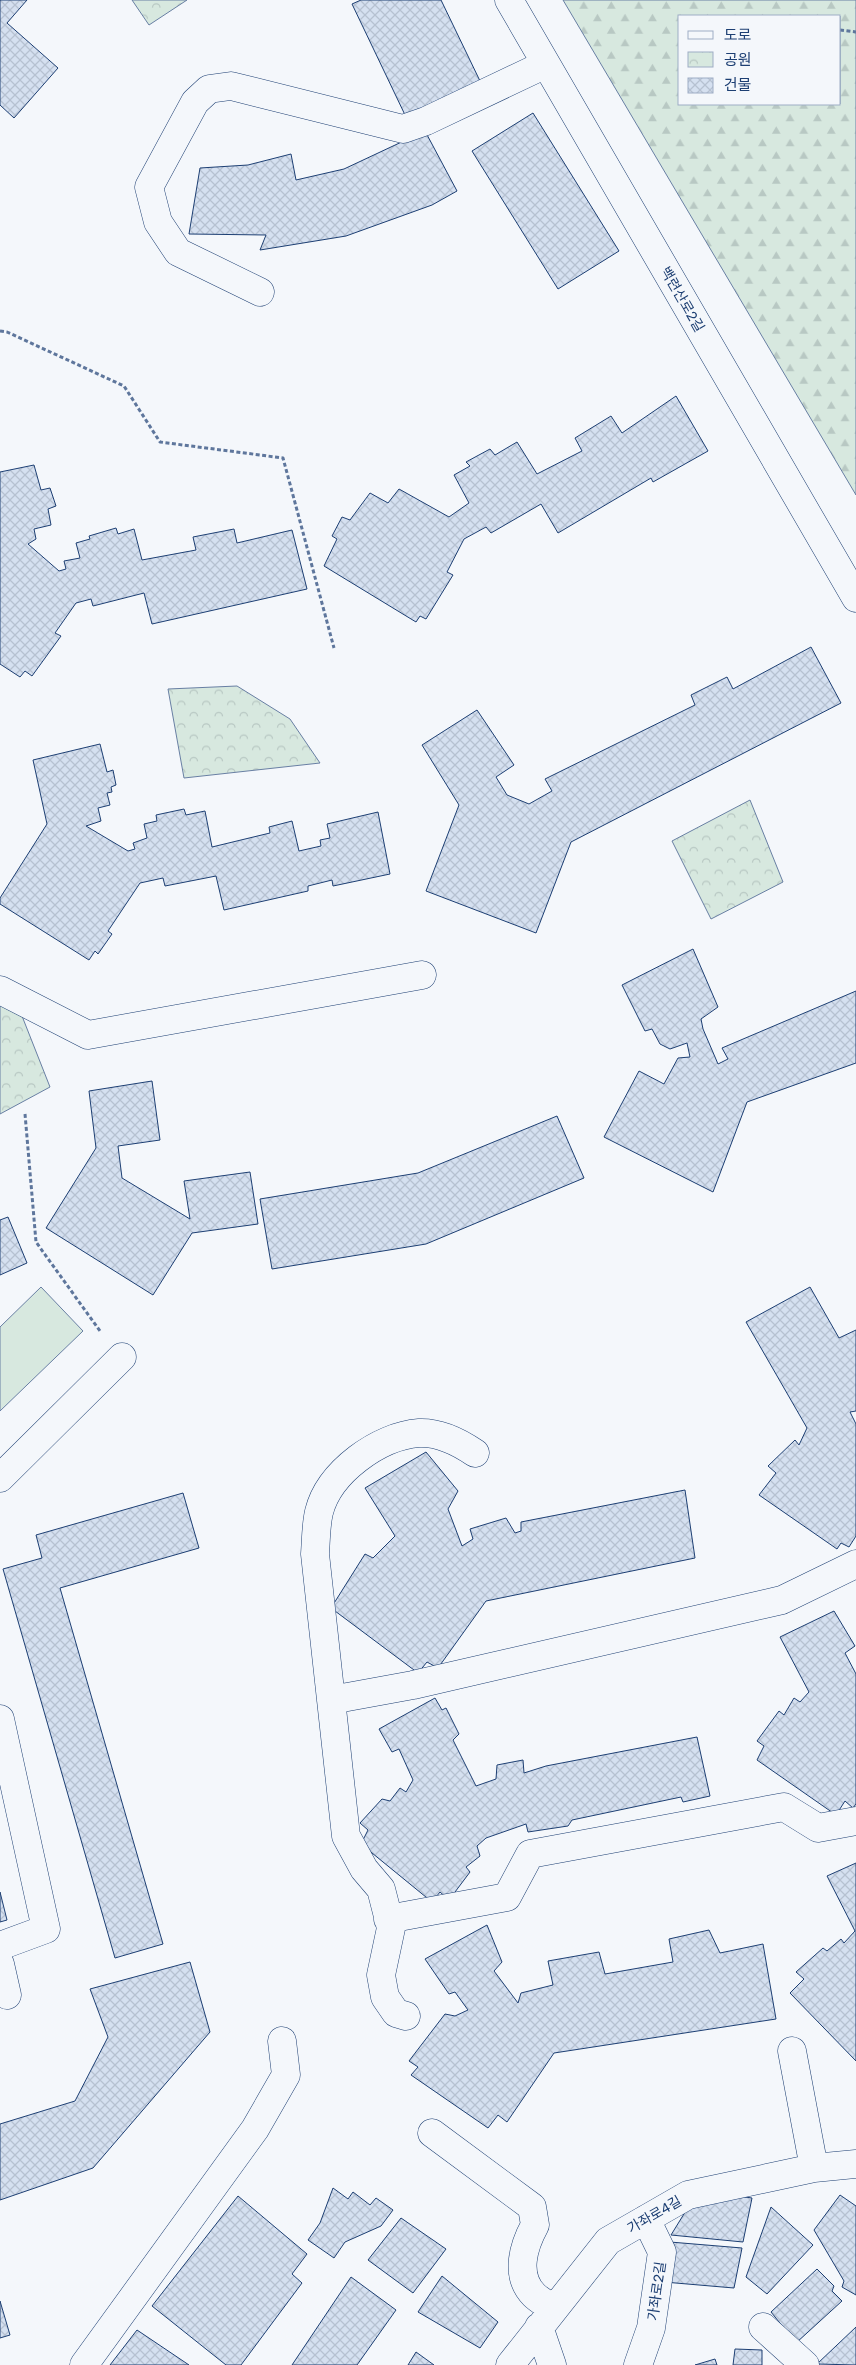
<svg xmlns="http://www.w3.org/2000/svg" width="856" height="2365" viewBox="0 0 856 2365" font-family="'Golos Text','Noto Sans KR',sans-serif">
	<style>
		.forest { fill: url(#forest-firs); stroke: #687fa3; fill-rule: evenodd }
		.park { fill: url(#park-crowns); stroke: #687fa3 }
		.pitch { fill: #d7e8df; stroke: #687fa3 }
		.building { fill: url(#building-cross-hatch); stroke: #1d3f73 }
		.lines { fill: none; stroke-linecap: round; stroke-linejoin: round }
		.minor-casing { stroke: #1d3f73; stroke-width: 29 }
		.path { stroke: #5e769c; stroke-width: 3; stroke-dasharray: 4 2.5; stroke-linecap: butt }
		.minor { stroke: #f4f7fb; stroke-width: 28 }
		.labels { text-anchor: middle; dominant-baseline: central; stroke-width: 4; stroke-linejoin: round; paint-order: stroke }
		.street-label { font-size: 14px; fill: #1d3f73; stroke: #f4f7fb }
	</style>
	<defs>
		<pattern id="forest-firs" width="22" height="20" patternUnits="userSpaceOnUse" patternTransform="scale(1.25)"><rect width="22" height="20" fill="#d7e8df"/><path d="M5 1l3.5 6h-7zM16 11l3.5 6h-7z" fill="#b8c8c3"/></pattern>
		<pattern id="park-crowns" width="20" height="18" patternUnits="userSpaceOnUse" patternTransform="scale(1.25)"><rect width="20" height="18" fill="#d7e8df"/><path d="M2 6a3 3 0 1 1 6 0M12 15a3 3 0 1 1 6 0" fill="none" stroke="#b8c8c3"/></pattern>
		<pattern id="building-cross-hatch" width="8" height="8" patternUnits="userSpaceOnUse" patternTransform="scale(1.25)"><rect width="8" height="8" fill="#d5e0f0"/><path d="M0 0l8 8M0 8l8-8" fill="none" stroke="#b6c1d1"/></pattern>
	</defs>
	<rect width="100%" height="100%" fill="#f4f7fb"/>
	<!-- forest -->
	<path class="forest" d="M563 0H856V495ZM680 16H840V104H680Z"/>
	<!-- park -->
	<path class="park" d="M132 0H187L149 25Z
		M237 686 290 719 320 763 184 778 168 689Z
		M750 800 783 882 711 919 672 841Z
		M0 1003 22 1016 50 1087 0 1114Z"/>
	<!-- pitch -->
	<path class="pitch" d="M41 1287 83 1331 0 1411V1327Z"/>
	<!-- building -->
	<path class="building" d="M0 0H27L7 23 58 68 14 118 0 105Z
		M361 0H441L480 81 406 117 352 4Z
		M533 113 619 251 558 289 472 151Z
		M425 131 457 191 432 205 346 236 260 250 266 235 189 234 200 168 248 165 291 154 296 180 344 169Z
		M676 396 708 451 653 482 651 478 558 533 541 504 491 533 486 527 464 539 447 572 453 575 426 619 420 616 416 622 324 566 337 539 332 536 342 517 350 520 370 493 388 503 399 489 449 517 469 503 454 475 470 466 466 462 490 449 495 455 517 442 537 474 582 451 575 438 611 416 622 433Z
		M34 465 41 490 50 488 56 506 48 509 51 525 34 529 36 539 28 544 59 571 66 569 64 561 80 558 76 543 90 539 89 536 116 528 118 534 134 529 142 560 196 550 193 537 234 529 237 543 292 530 307 589 152 624 144 593 93 606 91 599 76 603 55 633 61 636 32 676 25 671 20 677 0 664V472Z
		M811 647 841 703 571 842 536 933 426 891 459 805 422 745 477 710 514 765 496 777 507 795 529 804 552 791 545 779 695 705 691 695 727 677 733 689Z
		M100 744 107 772 113 770 116 785 111 787 112 792 107 793 110 805 98 808 101 821 86 826 128 851 135 849 133 843 147 838 144 824 157 821 156 815 184 809 186 815 205 811 212 847 270 833 269 827 292 821 299 851 321 846 320 840 330 838 327 824 378 812 390 874 333 886 332 880 308 886V891L224 910 216 876 165 886 163 878 140 883 108 931 112 934 98 954 95 951 89 960 0 904V898L47 824 33 760Z
		M693 949 718 1007 701 1019 703 1029 718 1064 728 1059 722 1048 856 991V1063L747 1102 713 1192 604 1137 639 1071 664 1084 678 1058 690 1057 687 1043 670 1049 660 1044 652 1029 645 1031 622 985Z
		M152 1081 160 1140 118 1146 122 1178 190 1219 184 1181 250 1172 258 1224 192 1233 153 1295 46 1228 96 1148 89 1091Z
		M557 1116 584 1178 426 1244 272 1269 260 1199 418 1173Z
		M8 1217 27 1263 0 1275V1220Z
		M810 1287 839 1338 856 1330V1411L850 1412 856 1424V1536L849 1547 841 1543 837 1549 759 1495 776 1473 768 1466 795 1440 799 1445 807 1428 746 1322Z
		M426 1452 458 1491 448 1509 462 1546 473 1539 470 1529 506 1518 515 1533 521 1531V1522L685 1490 695 1558 486 1601 438 1668 427 1662 418 1673 331 1608 365 1554 373 1558 395 1536 365 1488Z
		M183 1493 199 1548 60 1588 163 1944 115 1958 3 1569 42 1558 36 1535Z
		M834 1611 855 1646 845 1653 856 1674V1804L853 1808 845 1801 836 1815 757 1760 764 1746 757 1741 779 1711 784 1715 794 1698 800 1702 809 1692 780 1637Z
		M435 1698 442 1710 446 1708 459 1734 453 1740 476 1786 496 1779 497 1765 523 1760 524 1773 546 1766 697 1737 710 1796 683 1802 681 1797 572 1820 568 1826 528 1832 526 1824 486 1838 477 1846 480 1856 466 1867 470 1872 449 1900 440 1892 432 1902 361 1844 368 1830 360 1823 382 1799 390 1801 400 1788 406 1792 413 1780 399 1749 392 1752 379 1729Z
		M856 1863V2061L790 1993 804 1979 796 1972 823 1948 827 1951 841 1939 844 1943 855 1931 827 1876Z
		M0 1892 7 1920 0 1922Z
		M487 1925 502 1962 494 1971 518 2003 521 1993 553 1985 548 1961 599 1952 605 1974 673 1962 669 1939 709 1930 720 1953 763 1944 776 2019 554 2053 507 2122 498 2115 488 2128 411 2075 418 2067 409 2061 445 2014 455 2016 468 2010 455 1992 449 1994 425 1959Z
		M190 1962 210 2032 93 2168 0 2200V2124L75 2101 108 2037 90 1989Z
		M333 2188 348 2199 353 2192 370 2205 376 2198 393 2210 381 2226 345 2242 334 2258 308 2240 320 2223Z
		M725 2194 752 2198 743 2242 671 2235 687 2209Z
		M840 2195 856 2206V2295L842 2287 844 2281 814 2230Z
		M238 2196 307 2254 292 2274 302 2283 241 2365H226L152 2306Z
		M771 2207 813 2245 767 2294 746 2277Z
		M401 2218 446 2249 413 2293 368 2260Z
		M670 2242 742 2248 734 2288 664 2282Z
		M817 2269 834 2286 832 2291 842 2301 796 2343 771 2312Z
		M442 2276 498 2322 480 2348 418 2312Z
		M351 2277 396 2310 357 2365H292Z
		M0 2301 10 2335 0 2338Z
		M856 2327V2365L817 2364Z
		M137 2330 189 2365H110Z
		M735 2349 762 2350V2365H733Z
		M416 2352 434 2365H408Z
		M715 2359 717 2365H695Z"/>
	<g class="lines">
		<!-- minor casing -->
		<g class="minor-casing">
			<path id="minor" d="M509 0 856 598
				M260 292 178 252 158 222 149 187 195 102 209 89 231 86 403 129 426 121 546 64
				M0 990 88 1035 422 975
				M0 1478 122 1357
				M331 1700 413 1685 782 1600 856 1564
				M0 1719 46 1929 0 1946
				M388 1919 507 1897 530 1854 784 1807 818 1828 856 1821
				M0 1964 7 1995
				M406 2016 396 2013 385 1997 381 1975 391 1928 381 1889 364 1869 346 1836 315 1554C316 1540 316 1524 319 1512 329 1472 379 1436 419 1433 440 1432 459 1442 475 1453
				M792 2051 814 2168
				M432 2133 532 2207 535 2225C524 2245 514 2275 534 2295 539 2300 547 2304 553 2309
				M539 2327 552 2365
				M763 2327 805 2365
				M84 2365 255 2129 286 2075 282 2041
				M510 2365 608 2241 688 2195 814 2168 856 2164
				M638 2365 651 2328 662 2252 646 2219"/>
		</g>
		<!-- path -->
		<path class="path" d="M840 30 856 32
			M0 331 7 332 124 386 160 442 283 458 334 648
			M25 1114 36 1242 100 1331"/>
		<!-- minor -->
		<use href="#minor" class="minor"/>
	</g>
	<g class="labels">
		<!-- street labels -->
		<g class="street-label">
			<text transform="translate(683 299) rotate(60)">백련산로2길</text>
			<text transform="translate(654 2214) rotate(-30)">가좌로4길</text>
			<text transform="translate(656 2291) rotate(-82)">가좌로2길</text>
		</g>
	</g>
	<!-- legend -->
	<rect x="678" y="15" width="162" height="90" fill="#f4f7fb" stroke="#9eadc5"/>
	<rect x="688" y="31" width="25" height="8" fill="#f4f7fb" stroke="#9eadc5"/>
	<text x="724" y="40" font-size="15" fill="#1d3f73">도로</text>
	<rect x="688" y="52" width="25" height="15" fill="url(#park-crowns)" stroke="#9eadc5"/>
	<text x="724" y="65" font-size="15" fill="#1d3f73">공원</text>
	<rect x="688" y="78" width="25" height="15" fill="url(#building-cross-hatch)" stroke="#9eadc5"/>
	<text x="724" y="90" font-size="15" fill="#1d3f73">건물</text>
</svg>
